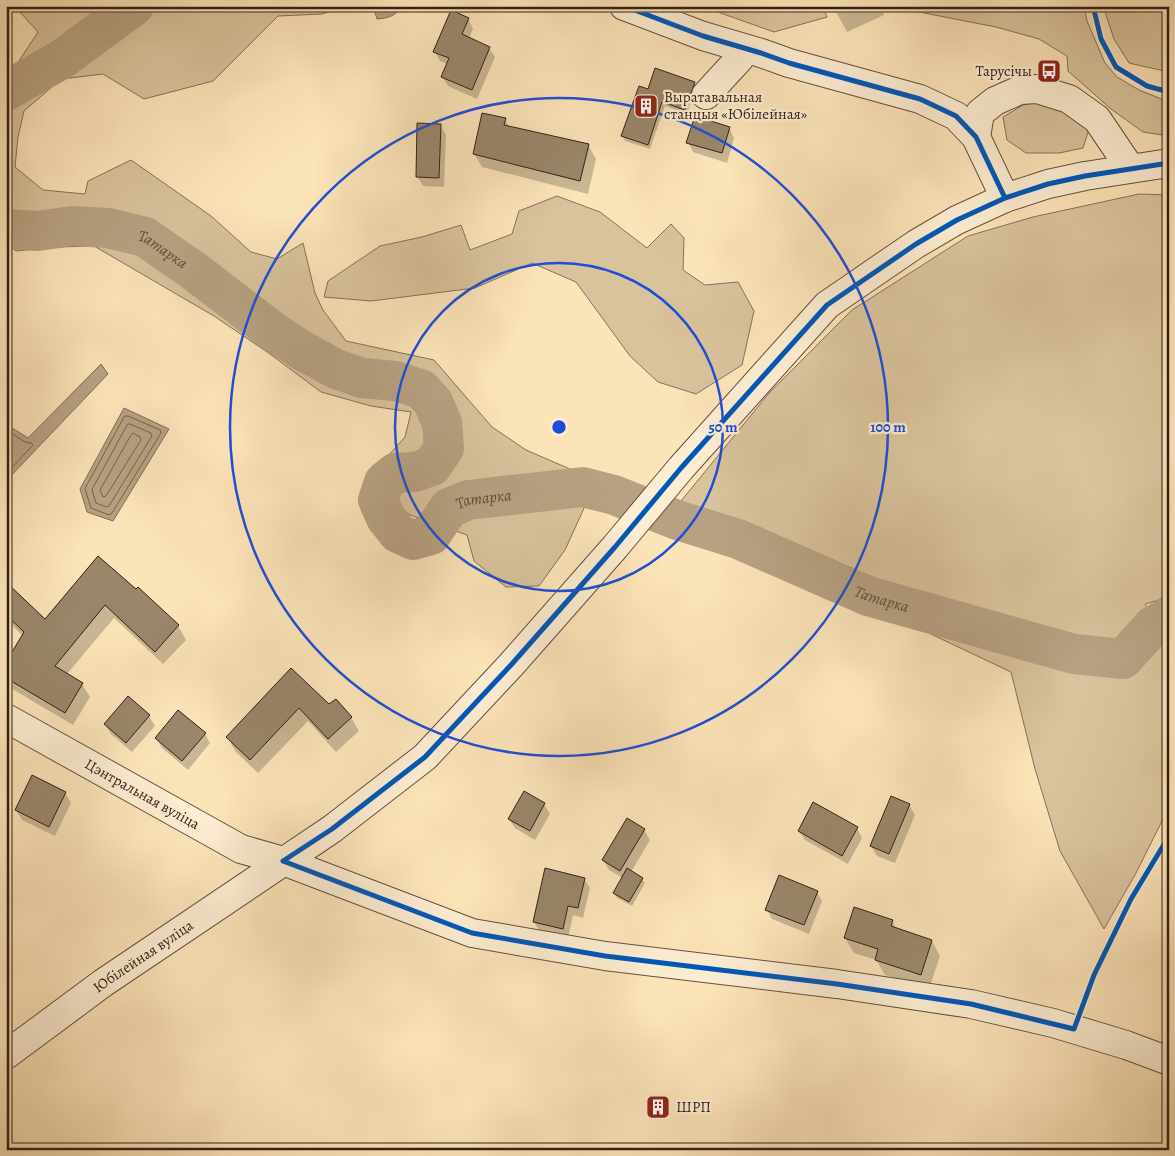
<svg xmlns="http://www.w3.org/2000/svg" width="1175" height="1156" viewBox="0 0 1175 1156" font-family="Alegreya,serif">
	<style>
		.green { fill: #d9c39d; stroke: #84725a }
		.water { fill: #b7a182; stroke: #816d57 }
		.shadow { fill: #0003 }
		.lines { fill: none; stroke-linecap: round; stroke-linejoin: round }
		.shore { stroke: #74604c; stroke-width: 1 }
		.river { stroke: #b7a182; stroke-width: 40 }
		.building { fill: #9a866b; stroke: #302016 }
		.minor-casing { stroke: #63513f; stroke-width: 30 }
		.minor { stroke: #fdedd2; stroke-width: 28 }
		.cycleway-casing { stroke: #fdedd2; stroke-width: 8 }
		.cycleway { stroke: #0057b8; stroke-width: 5 }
		.ring { fill: none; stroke: #1d4ed8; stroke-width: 2.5 }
		.labels { text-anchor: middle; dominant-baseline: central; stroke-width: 4.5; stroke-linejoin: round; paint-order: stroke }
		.poi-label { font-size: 15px; fill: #302016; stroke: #fdedd2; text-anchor: start }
		.street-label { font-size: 15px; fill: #302016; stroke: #fdedd2 }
		.water-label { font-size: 16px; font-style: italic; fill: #5f4d3c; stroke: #fdedd2 }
		.centre { fill: #1d4ed8; stroke: #fdedd2; stroke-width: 2.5 }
		.ring-label { font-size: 15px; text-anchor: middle; font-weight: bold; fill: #1d4ed8; stroke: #fdedd2; stroke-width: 4.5; stroke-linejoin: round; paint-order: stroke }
	</style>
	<rect width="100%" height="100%" fill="#fce4b9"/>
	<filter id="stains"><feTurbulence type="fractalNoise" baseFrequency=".004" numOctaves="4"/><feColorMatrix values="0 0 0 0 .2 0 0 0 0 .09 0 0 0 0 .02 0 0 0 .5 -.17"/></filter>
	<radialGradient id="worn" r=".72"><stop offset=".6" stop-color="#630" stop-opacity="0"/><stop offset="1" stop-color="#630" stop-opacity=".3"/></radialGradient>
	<!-- green -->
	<path class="green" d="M10 6H350L322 14 278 16 213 81 144 99 103 74 61 79 24 111 18 137 15 167 43 190 85 194 88 181 131 160 211 216 251 252 277 259 303 243 315 293 323 310 346 341 434 360 492 427 526 450 570 469 585 506 565 550 539 586 506 587 474 561 467 535 410 515 368 478 405 437 411 412 371 406 321 392 270 354 214 316 94 246 57 247 16 251 6 243V60L15 67 38 32 19 11Z
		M701 6H823L827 17 774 32Z
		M888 6H1084L1087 21 1105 63 1117 77 1139 90 1169 102V136L1143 132 1111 109 1068 71 1067 56 1039 39 996 27Z
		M1103 6H1169V72L1129 63 1114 39Z
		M1047 100 1089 129 1083 148 1059 153H1026L1007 140 1003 117 1023 105Z
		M1139 194 1169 195V432L1164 441 1169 449V597L1145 604 1169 635V812L1165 815 1136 873 1104 929 1060 851 1035 769 1011 672 899 619 822 588 853 574 681 501 770 392 852 310 968 236 1033 217Z
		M557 196 600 212 647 248 671 224 684 238 683 270 705 285 738 282 754 311 742 365 696 394 658 382 630 356 576 282 532 263 475 288 371 301 324 297 328 281 380 246 422 237 461 225 470 250 512 234 519 211Z"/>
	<!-- water -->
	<path class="water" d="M373 6H403C395 16 389 18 377 19Z
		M101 364 108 374 6 481V424L28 438Z
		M124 408 169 429 113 521 87 512 80 489Z"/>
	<!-- shadow -->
	<path class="shadow" d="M833 6H880L884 15 847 32Z
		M468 19 473 29 469 39 489 48 495 57 477 99 448 86 442 76 447 64 440 61 435 52Z
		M694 83 696 87 687 114 665 106 650 149 625 141 622 136 648 91Z
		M505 119 509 127 588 145 596 159 588 194 482 167 474 154Z
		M440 125 446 135 444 187 423 186 417 176Z
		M729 128 734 138 727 163 693 152 688 142Z
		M138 589 178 626 186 640 163 664 114 618 67 674 82 684 90 697 73 725 9 687 6 683V664L23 636 6 620V599L45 621Z
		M291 670 329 706 351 717 359 731 336 752 308 721 258 773 235 751 228 738Z
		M128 698 149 716 155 726 132 752 111 734 105 724Z
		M205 734 210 743 188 770 162 748 156 738Z
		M65 793 71 803 55 836 22 820 16 810Z
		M524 793 544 804 550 814 535 840 515 828 509 819Z
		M909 805 915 815 895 863 877 856 871 846Z
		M857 828 862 838 848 864 805 840 799 831Z
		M644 830 650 840 631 872 642 879 645 883 632 906 617 898 614 893 623 878 609 870 603 860Z
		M584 879 590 888 583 918 573 915 568 938 540 932 534 922Z
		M817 892 822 901 809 934 772 919 767 910Z
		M892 921 897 930 932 941 940 956 929 989 885 975 876 960 854 953 845 938Z"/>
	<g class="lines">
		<!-- shore -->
		<path class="shore" d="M125 416H128L160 430 161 433 112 513 109 515 91 508 85 489Z
			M128 424H130L151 433 152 436 109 506 106 507 96 503 92 490Z
			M6 430 25 442 31 443 33 445 6 474
			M133 433 140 437 141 440 106 496 103 497 100 490 131 435Z"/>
		<!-- river -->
		<g class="river">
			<path d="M6 91 62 59 134 6"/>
			<path id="s1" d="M6 229 38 231 72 226 108 228 145 237 194 271 275 333 303 351 336 369 362 378 395 381 421 389 433 402 442 423 444 448 432 466 415 472 395 473 384 482 378 500 386 518 398 533 413 540 431 535 449 508 468 500 583 487 614 495 677 520 738 539 868 596 1074 654 1123 659 1153 626 1169 616"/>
		</g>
	</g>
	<!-- building -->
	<path class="building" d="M451 10 469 18 462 34 490 47 472 90 441 77 449 58 433 52Z
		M655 68 695 82 685 110 662 102 648 145 621 136 639 86 648 89Z
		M482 113 506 118 504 125 589 144 580 181 473 154Z
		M695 116 730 127 722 153 686 143Z
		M417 123 441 124 439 178 416 177Z
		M98 556 136 589 138 587 179 625 155 652 105 605 55 666 83 683 65 713 6 678V662L24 632 6 615V582L45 619Z
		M291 668 329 704 336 699 352 717 328 739 299 708 250 760 226 737Z
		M128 696 150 715 126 743 104 724Z
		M178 710 206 733 182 761 155 738Z
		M32 775 66 792 49 827 15 810Z
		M524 791 545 803 530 831 508 819Z
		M891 796 910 804 889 854 870 846Z
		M813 802 858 827 842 856 798 831Z
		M627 818 645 829 620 871 602 860Z
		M545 868 585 878 578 908 568 906 563 929 533 922Z
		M627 868 643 878 629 902 613 893Z
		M779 875 818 891 804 925 765 910Z
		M854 907 893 920 891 926 932 940 921 975 875 960 878 949 844 938Z"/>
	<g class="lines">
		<!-- minor casing -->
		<g class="minor-casing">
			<g id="minor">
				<path d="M624 6 703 36 761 53 789 63 920 99 956 116 976 137 1005 198"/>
				<path d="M706 95 740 58 742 48"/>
				<path d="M976 137 980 113 995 101 1020 90 1037 89 1069 99 1097 119 1130 168"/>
				<path id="s2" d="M6 718 241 849 283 861 472 933 605 956 837 984 971 1004 1053 1023 1126 1045 1169 1061"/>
				<path id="s3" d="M6 1055 103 983 332 829 425 757 511 665 615 547 681 468 827 305 916 244 957 220 1005 198 1048 184 1085 176 1169 163"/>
			</g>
		</g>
		<!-- minor -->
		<use href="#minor" class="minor"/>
		<!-- cycleway casing -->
		<g class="cycleway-casing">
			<path id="cycleway" d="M624 6 703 36 761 53 789 63 920 99 956 116 976 137 1005 198
				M1093 6 1101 39 1116 67 1147 86 1169 92
				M283 861 332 829 425 757 511 665 615 547 681 468 827 305 916 244 957 220 1005 198 1048 184 1085 176 1169 163
				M283 861 472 933 605 956 837 984 971 1004 1074 1029 1094 975 1131 899 1169 836"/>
		</g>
		<!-- cycleway -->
		<use href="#cycleway" class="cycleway"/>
	</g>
	<!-- distance rings -->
	<g class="ring">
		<circle cx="559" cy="427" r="164"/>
		<circle cx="559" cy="427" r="329"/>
	</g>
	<!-- icons -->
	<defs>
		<g id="bus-square" transform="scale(1.25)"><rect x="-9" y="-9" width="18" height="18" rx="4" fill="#8f2418" stroke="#fdedd2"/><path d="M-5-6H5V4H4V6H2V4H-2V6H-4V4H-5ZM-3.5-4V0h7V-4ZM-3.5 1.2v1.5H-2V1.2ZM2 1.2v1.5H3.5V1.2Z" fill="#fff"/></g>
		<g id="building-square" transform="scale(1.25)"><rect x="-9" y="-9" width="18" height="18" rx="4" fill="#8f2418" stroke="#fdedd2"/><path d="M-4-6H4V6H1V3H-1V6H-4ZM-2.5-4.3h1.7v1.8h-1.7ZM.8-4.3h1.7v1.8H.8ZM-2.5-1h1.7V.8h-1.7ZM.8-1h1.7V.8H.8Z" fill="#fff"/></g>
	</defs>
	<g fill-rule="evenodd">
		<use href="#bus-square" x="1049" y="71"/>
		<use href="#building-square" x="646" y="106"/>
		<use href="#building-square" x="658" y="1107"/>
	</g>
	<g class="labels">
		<!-- poi labels -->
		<g class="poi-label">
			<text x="1032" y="71" text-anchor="end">Тарусічы</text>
			<text x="664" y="97">Выратавальная<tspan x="664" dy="17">станцыя «Юбілейная»</tspan></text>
			<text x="676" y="1107">ШРП</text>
		</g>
		<!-- street labels -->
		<g class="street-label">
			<text stroke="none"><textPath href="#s2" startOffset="156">Цэнтральная вуліца</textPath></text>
			<text stroke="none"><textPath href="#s3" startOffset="169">Юбілейная вуліца</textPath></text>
		</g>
		<!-- water labels -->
		<g class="water-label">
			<text stroke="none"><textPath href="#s1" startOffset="162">Татарка</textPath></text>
			<text stroke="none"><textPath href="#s1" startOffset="762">Татарка</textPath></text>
			<text stroke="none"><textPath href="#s1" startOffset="1182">Татарка</textPath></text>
		</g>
	</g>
	<circle cx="559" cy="427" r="8" class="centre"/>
	<g class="ring-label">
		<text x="723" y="432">50 m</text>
		<text x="888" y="432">100 m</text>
	</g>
	<!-- margin -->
	<rect width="1175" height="1156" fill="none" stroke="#fce4b9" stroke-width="25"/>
	<rect x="8" y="8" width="1160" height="1141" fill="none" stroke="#302016" stroke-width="2.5"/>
	<rect x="12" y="12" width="1150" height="1131" fill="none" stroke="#302016"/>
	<rect width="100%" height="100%" filter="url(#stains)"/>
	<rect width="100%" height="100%" fill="url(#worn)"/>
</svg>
